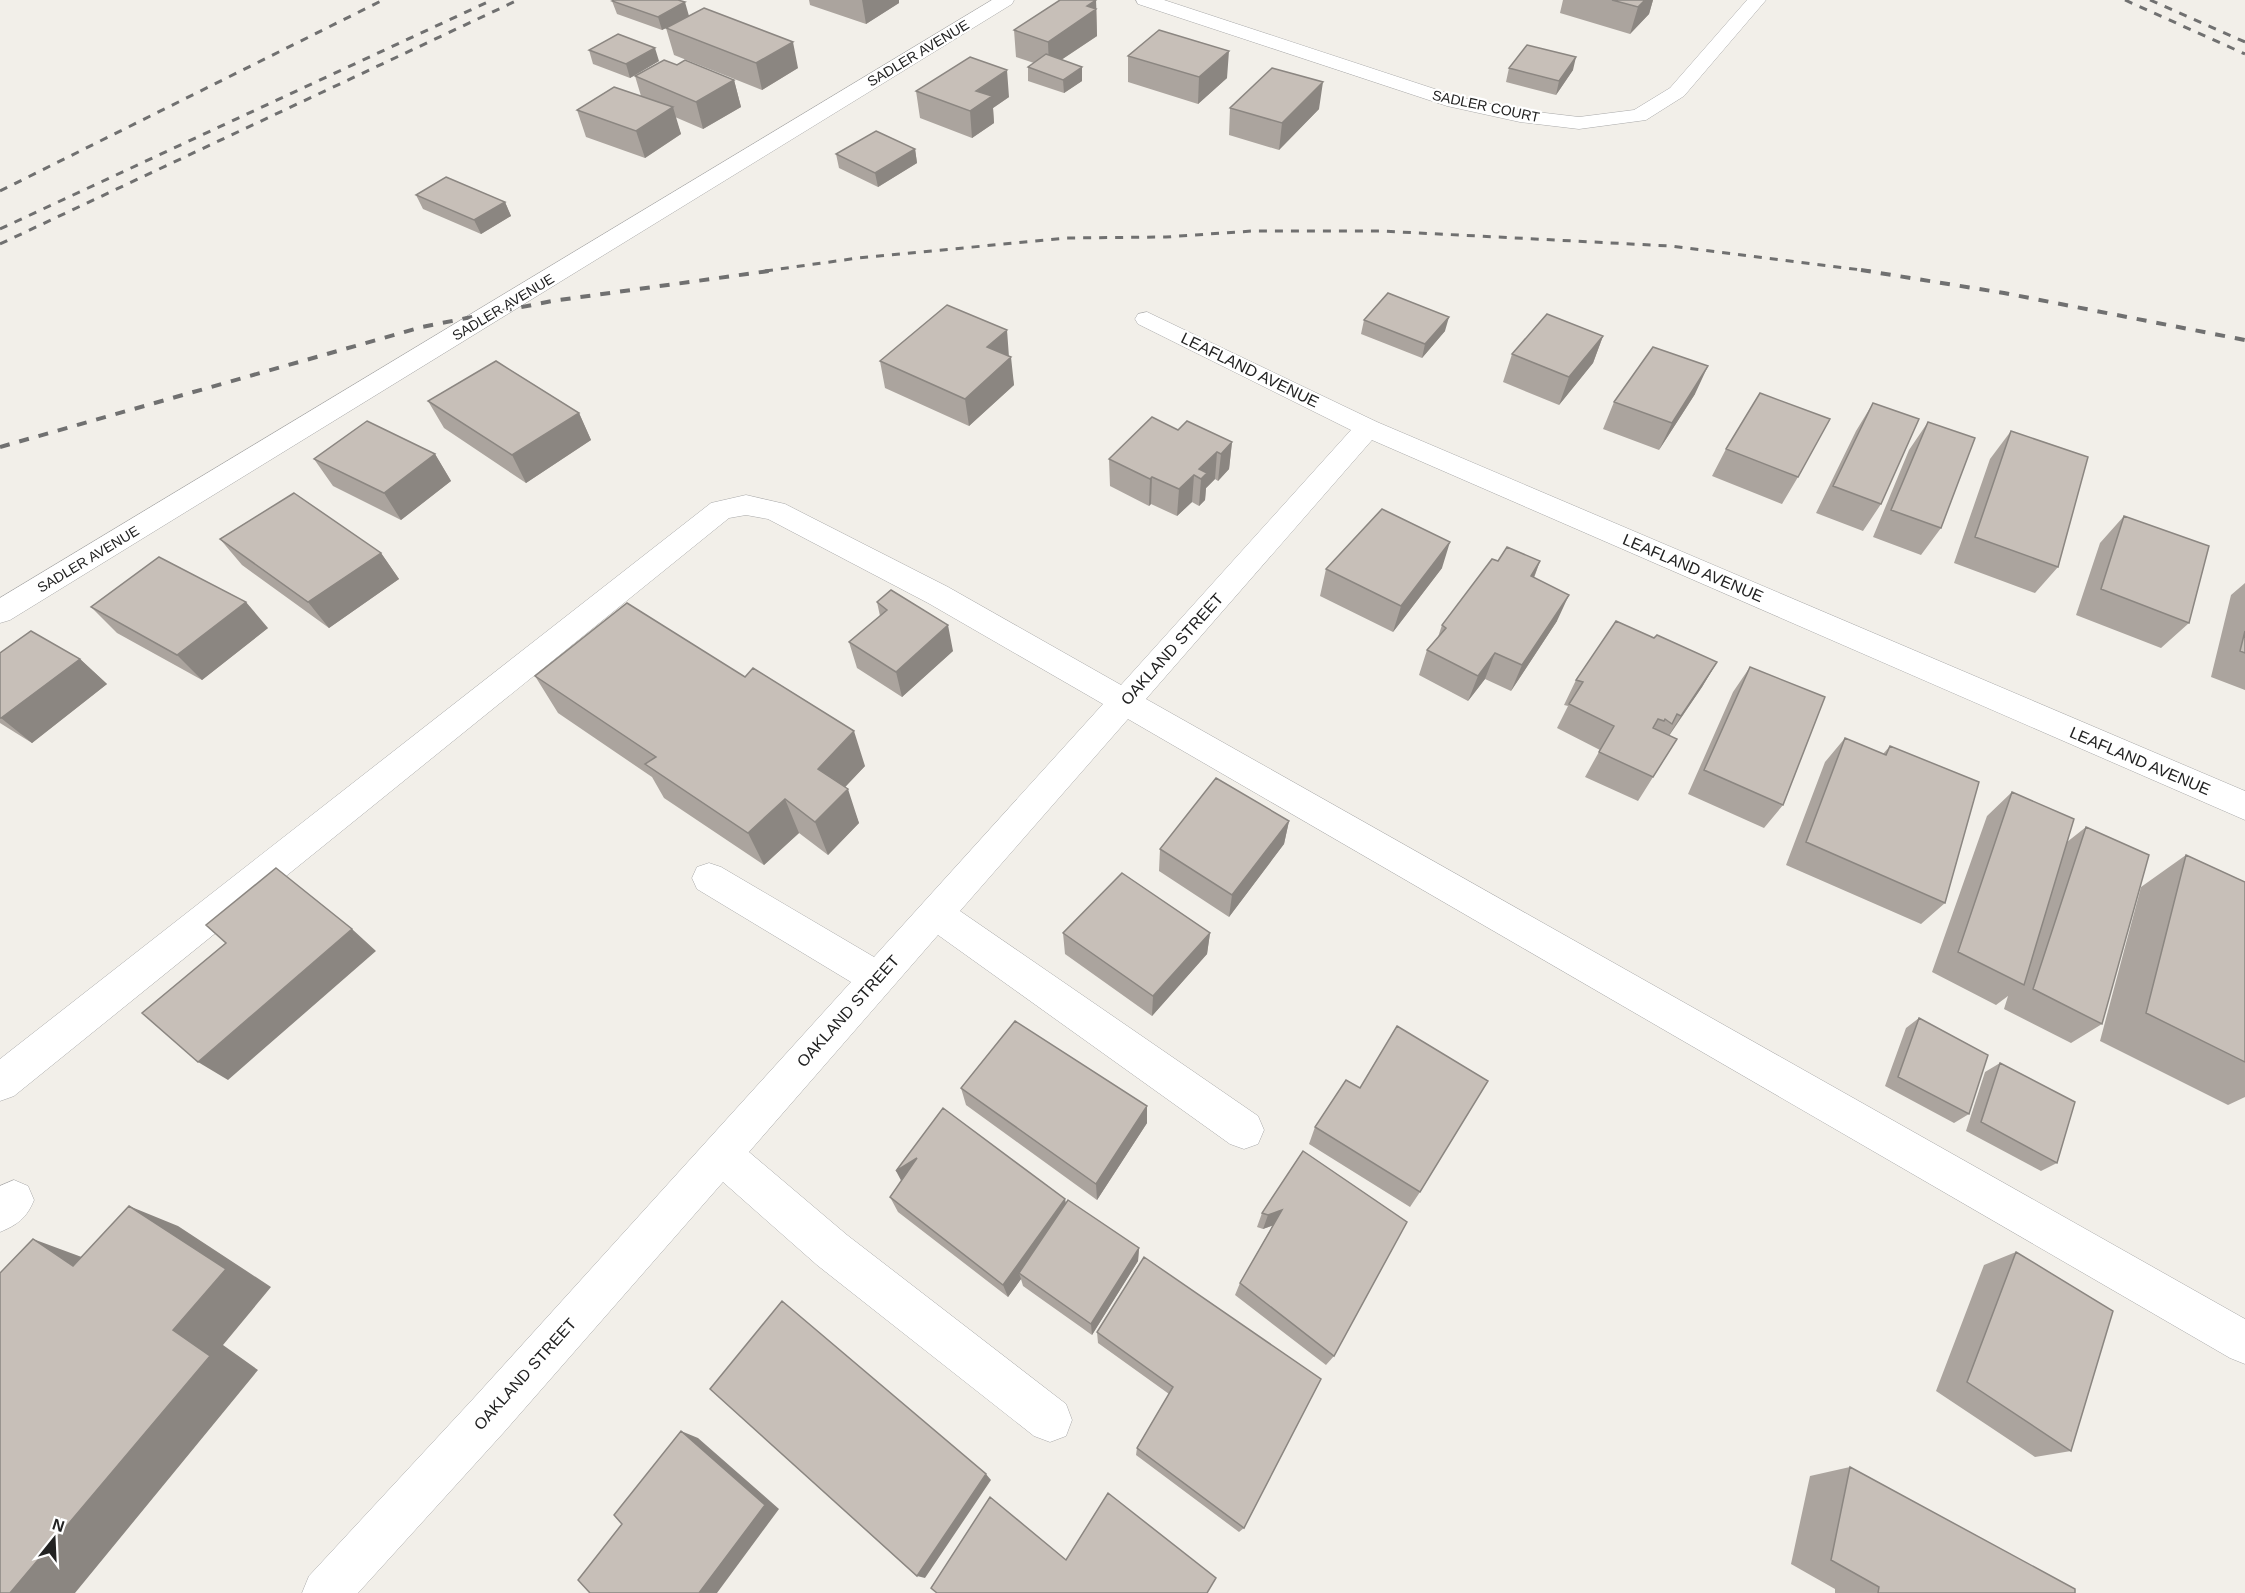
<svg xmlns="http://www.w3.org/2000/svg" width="2245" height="1593" viewBox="0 0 2245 1593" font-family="Helvetica,sans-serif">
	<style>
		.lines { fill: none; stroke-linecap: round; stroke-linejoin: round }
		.minor-casing { stroke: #a9a9a9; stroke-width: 1 }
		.minor { fill: #fff; fill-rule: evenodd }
		.rail-far1 { stroke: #707070; stroke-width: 3; stroke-dasharray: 8 8; stroke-linecap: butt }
		.rail { stroke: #707070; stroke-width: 4; stroke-dasharray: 10 10; stroke-linecap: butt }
		.wall { fill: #aba49e }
		.shaded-wall { fill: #8b8681 }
		.building { fill: #c7bfb8; stroke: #8b8681; stroke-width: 1.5 }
		.labels { text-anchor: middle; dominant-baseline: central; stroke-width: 4.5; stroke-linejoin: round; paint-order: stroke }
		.far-street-label { font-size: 14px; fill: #222; stroke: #fff }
		.street-label { font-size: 16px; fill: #222; stroke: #fff }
	</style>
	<rect width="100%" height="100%" fill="#f2efe9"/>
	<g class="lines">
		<!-- minor casing -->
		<g class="minor-casing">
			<path id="minor" d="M992 0H1014L1012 4 10 620 0 623V598Z
				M1136 0H1164L1459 97 1520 110 1579 117 1634 110 1670 88 1747 0H1766L1684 96 1646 120 1579 129 1520 122 1447 106 1138 4Z
				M1147 312 1377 422 2245 791V820L1372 440 1146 699 2245 1319V1364L2230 1358 1128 719 960 911 1258 1116 1264 1130 1258 1144 1244 1149 1230 1144 938 935 749 1152 847 1235 1066 1404 1072 1420 1066 1436 1050 1442 1034 1436 817 1265 723 1182 505 1431 358 1593H302L309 1576 473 1399 851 982 697 889 692 878 697 867 709 863 721 867 874 957 1103 704 928 603 768 519 746 515 729 518 14 1096 0 1101V1059L711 503 746 495 785 504 948 587 1121 685 1351 430 1138 324 1135 319 1138 314Z
				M14 1180 28 1186 34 1200C27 1218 17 1225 0 1232V1186Z"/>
		</g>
		<!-- minor -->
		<use href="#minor" class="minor"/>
		<!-- rail-far1 -->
		<path class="rail-far1" d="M2125 0 2245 54
			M2150 0 2245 42
			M0 191 383 0
			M0 229 492 0
			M0 244 518 0
			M765 271 858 258 1067 238 1166 237 1252 231H1381L1670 246 1870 271"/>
		<!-- rail -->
		<path class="rail" d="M1861 270 2004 293 2245 340
			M0 447 422 327 552 301 776 270"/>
	</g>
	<!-- wall -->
	<path class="wall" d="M809 0H899V3L866 24 810 5Z
		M1096 0 1097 36 1061 60 1082 81 1064 93 1028 81V67L1034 63 1016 57 1014 30Z
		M1563 0H1653L1649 14 1630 34 1560 13Z
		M612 1 689 16 666 28 798 68 762 90 674 55 666 28 662 30 617 14Z
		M589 50 659 61 630 78 593 64Z
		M1128 56 1227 78 1198 104 1128 82Z
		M677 65 734 80 741 107 703 129 675 117 681 134 645 158 586 137 577 110 641 96 635 76Z
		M1509 68 1573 70 1556 95 1506 82Z
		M916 91 1009 97 993 108 994 123 972 138 920 118Z
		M1230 108 1319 109 1279 150 1229 135Z
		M915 149 917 163 878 187 839 168 836 154Z
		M416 195 505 202 511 216 481 234 423 209Z
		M1364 320 1445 331 1422 358 1361 334Z
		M1603 336 1593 363 1559 405 1503 382 1512 354Z
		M1009 357 1014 385 969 426 885 388 880 361Z
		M1695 394 1659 450 1603 429 1614 402Z
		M428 401 579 413 591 440 526 483 444 428Z
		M1873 403 1881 504 1863 531 1816 513 1856 431Z
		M1928 422 1941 528 1921 555 1873 537 1909 450Z
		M1178 430 1232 442 1229 469 1218 481 1215 479 1206 488 1205 500 1199 506 1192 502 1177 516 1151 504 1149 506 1110 486 1109 459Z
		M2011 431 2058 567 2035 593 1954 563 1990 459Z
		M1726 449 1798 477 1782 504 1712 476Z
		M435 454 451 481 401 520 333 486 314 459Z
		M2124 516 2189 623 2161 648 2076 615 2100 543Z
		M220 539 381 553 399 579 329 628 242 565Z
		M1498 561H1540L1534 578 1557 621 1511 691 1485 679 1468 701 1419 675 1427 650 1438 637 1442 625Z
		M1442 568 1393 632 1320 596 1326 569Z
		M2245 583V690L2211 677 2231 595Z
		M877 602 953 651 902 697 857 668 849 642 880 616Z
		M91 607 268 628 202 680 117 633Z
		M1654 638 1717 662 1702 687 1669 736 1677 739 1638 801 1585 777 1600 750 1557 728 1568 706 1564 705 1576 680Z
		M0 653 80 659 107 684 32 743 0 723Z
		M1750 667 1783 805 1764 828 1688 794 1733 692Z
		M535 676 865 766 845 787 859 823 828 855 799 833 764 865 664 798 652 777 558 713Z
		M1845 738 1883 754 1890 746 1945 903 1921 924 1786 865 1825 762Z
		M2012 792 2067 842 2086 827 2102 1024 2071 1043 2004 1009 2008 996 1996 1005 1932 972 1987 816Z
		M1289 821 1284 844 1229 917 1159 871 1160 849Z
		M2186 855 2245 882V1097L2228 1105 2100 1041 2141 887Z
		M1063 933H1210L1207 954 1152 1016 1065 954Z
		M1919 1018 1969 1114 1954 1123 1885 1086 1906 1028Z
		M2000 1063 2057 1163 2041 1171 1966 1131 1985 1072Z
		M961 1088 1147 1106V1123L1097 1200 966 1105Z
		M1315 1127 1420 1192 1410 1207 1309 1144Z
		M1303 1151 1334 1356 1326 1365 1235 1295 1240 1283 1273 1225 1263 1229 1257 1227 1262 1213Z
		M890 1197 1065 1199 1066 1204 1139 1248 1138 1261 1092 1335 1023 1286 1021 1279 1008 1297 898 1212Z
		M2016 1252 2071 1451 2035 1457 1936 1391 1984 1265Z
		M1144 1257 1244 1528 1239 1532 1136 1455 1137 1448 1169 1394 1098 1343 1097 1332Z
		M1850 1467 2075 1593H1835V1589L1791 1564 1810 1476Z"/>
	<!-- shaded-wall -->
	<path class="shaded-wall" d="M862 0H899V3L866 24Z
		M1096 0 1097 36 1049 68 1048 42 1087 6Z
		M1645 0H1653L1649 14 1630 34 1638 7Z
		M685 2 689 16 662 30 658 17Z
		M793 42 798 68 762 90 756 63Z
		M655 48 659 61 630 78 626 64Z
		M1229 51 1227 78 1198 104 1199 77Z
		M1576 57 1573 70 1556 95 1559 81Z
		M1082 67V81L1064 93 1063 80Z
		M1007 70 1009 97 993 108 994 123 972 138 970 111 976 91Z
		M734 80 741 107 703 129 696 102Z
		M1323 82 1319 109 1279 150 1282 123Z
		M673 107 681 134 645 158 636 131Z
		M915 149 917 163 878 187 875 173Z
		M505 202 511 216 481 234 474 220Z
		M1449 317 1445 331 1422 358 1425 344Z
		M1007 330 1009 357 987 347Z
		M1603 336 1593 363 1559 405 1569 377Z
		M1011 357 1014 385 969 426 965 399Z
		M1708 366 1695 394 1659 450 1672 423Z
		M579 413 591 440 526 483 512 455Z
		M1232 442 1229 469 1218 481 1221 454Z
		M1217 452 1215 479 1206 488 1205 500 1199 506 1201 479 1199 469Z
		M435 454 451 481 401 520 384 493Z
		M1194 475 1192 502 1177 516 1179 489Z
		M1152 477 1151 504 1149 506 1150 479Z
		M1450 542 1442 568 1393 632 1401 606Z
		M381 553 399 579 329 628 308 602Z
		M1540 561 1530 587 1531 576Z
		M1569 595 1557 621 1511 691 1522 665Z
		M246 602 268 628 202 680 177 655Z
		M948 625 953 651 902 697 896 672Z
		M1495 653 1485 679 1468 701 1478 676Z
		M80 659 107 684 32 743 1 718Z
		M1717 662 1702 687 1665 741 1681 716Z
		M854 731 865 766 830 803 818 769Z
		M848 789 859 823 828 855 815 822Z
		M785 799 799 833 764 865 748 833Z
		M1289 821 1284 844 1229 917 1232 895Z
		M352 929 376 951 228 1080 198 1062Z
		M1210 933 1207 954 1152 1016 1153 996Z
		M1147 1106V1123L1097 1200 1096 1184Z
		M917 1158 904 1186 896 1171Z
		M1065 1199 1067 1214 1019 1273 1021 1279 1008 1297 1003 1285Z
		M129 1206 178 1226 271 1287 223 1345 258 1370 75 1593H10L173 1330Z
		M1282 1210 1277 1224 1263 1229 1268 1215Z
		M33 1239 87 1259 73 1266Z
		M1139 1248 1138 1261 1092 1335 1091 1324Z
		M681 1431 698 1438 779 1509 717 1593H699Z
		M986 1474 991 1480 925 1578 917 1576Z"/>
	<!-- building -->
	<path class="building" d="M614 0H678L685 2 658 17 612 1Z
		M1060 0H1096L1087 6 1096 9 1048 42 1014 30Z
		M1612 0H1645L1638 7Z
		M704 8 793 42 756 63 666 28Z
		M1159 30 1229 51 1199 77 1128 56Z
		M618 34 655 48 626 64 589 50Z
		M1527 45 1576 57 1559 81 1509 68Z
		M1046 54 1082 67 1063 80 1028 67Z
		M970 57 1007 70 976 91 992 96 970 111 916 91Z
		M664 60 677 65 685 60 734 80 696 102 635 76Z
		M1272 68 1323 82 1282 123 1230 108Z
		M614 87 673 107 636 131 577 110Z
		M876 131 915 149 875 173 836 154Z
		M446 177 505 202 474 220 416 195Z
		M1388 293 1449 317 1425 344 1364 320Z
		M947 305 1007 330 987 347 1011 357 965 399 880 361Z
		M1547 314 1603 336 1569 377 1512 354Z
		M1653 347 1708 366 1672 423 1614 402Z
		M496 361 579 413 512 455 428 401Z
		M1760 393 1830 419 1798 477 1726 449Z
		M1873 403 1919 419 1881 504 1833 486Z
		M1152 417 1178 430 1187 421 1232 442 1221 454 1217 452 1199 469 1207 473 1201 479 1194 475 1179 489 1152 477 1150 479 1109 459Z
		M367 421 435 454 384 493 314 459Z
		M1928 422 1975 438 1941 528 1891 510Z
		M2011 431 2088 457 2058 567 1975 537Z
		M294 493 381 553 308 602 220 539Z
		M1382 509 1450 542 1401 606 1326 569Z
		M2124 516 2209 546 2189 623 2101 589Z
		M1507 547 1540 561 1531 576 1569 595 1522 665 1495 653 1478 676 1427 650 1446 628 1442 625 1492 559 1498 561Z
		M159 557 246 602 177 655 91 607Z
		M891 590 948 625 896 672 849 642 887 610 877 602Z
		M627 603 745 677 753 668 854 731 818 769 848 789 815 822 785 799 748 833 645 764 656 757 535 676Z
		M1616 621 1654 638 1657 635 1717 662 1681 716 1677 714 1672 724 1665 719 1664 721 1658 719 1653 728 1677 739 1653 777 1599 752 1614 726 1569 704 1583 682 1576 680Z
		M31 631 80 659 1 718H0V653Z
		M2245 631V653L2240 651Z
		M1750 667 1825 697 1783 805 1704 770Z
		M1845 738 1886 755 1890 746 1979 782 1945 903 1806 842Z
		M1216 778 1289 821 1232 895 1160 849Z
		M2012 792 2074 819 2024 985 1958 952Z
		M2086 827 2149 855 2102 1024 2033 989Z
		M2186 855 2245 882V1062L2146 1013Z
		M276 868 352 929 198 1062 142 1013 226 943 206 925Z
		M1122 873 1210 933 1153 996 1063 933Z
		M1919 1018 1988 1055 1969 1114 1898 1077Z
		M1015 1021 1147 1106 1096 1184 961 1088Z
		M1397 1026 1488 1081 1420 1192 1315 1127 1346 1080 1360 1088Z
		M2000 1063 2075 1102 2057 1163 1981 1122Z
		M943 1108 1065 1199 1003 1285 890 1197 917 1158 896 1171Z
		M1303 1151 1407 1222 1334 1356 1240 1283 1282 1210 1268 1215 1262 1213Z
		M1068 1200 1139 1248 1091 1324 1019 1273Z
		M129 1206 226 1269 173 1330 210 1356 10 1593H0V1273L33 1239 73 1266Z
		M2016 1252 2113 1311 2071 1451 1967 1382Z
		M1144 1257 1321 1379 1244 1528 1137 1448 1173 1387 1097 1332Z
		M782 1301 986 1474 917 1576 710 1389Z
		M681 1431 765 1505 699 1593H590L578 1580 622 1524 614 1515Z
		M1850 1467 2075 1589V1593H1878L1879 1587 1831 1560Z
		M1108 1493 1216 1578 1207 1593H937L931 1588 990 1497 1066 1560Z"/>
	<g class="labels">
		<!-- far-street labels -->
		<g class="far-street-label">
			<text transform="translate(918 53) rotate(-31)">SADLER AVENUE</text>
			<text transform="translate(1486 106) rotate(12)">SADLER COURT</text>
			<text transform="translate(503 307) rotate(-31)">SADLER AVENUE</text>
			<text transform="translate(88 559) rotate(-31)">SADLER AVENUE</text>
		</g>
		<!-- street labels -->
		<g class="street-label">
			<text transform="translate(1250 370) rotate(26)">LEAFLAND AVENUE</text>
			<text transform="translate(1693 568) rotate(23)">LEAFLAND AVENUE</text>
			<text transform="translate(1172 649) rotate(-48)">OAKLAND STREET</text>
			<text transform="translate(2140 761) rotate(23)">LEAFLAND AVENUE</text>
			<text transform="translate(848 1011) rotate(-48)">OAKLAND STREET</text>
			<text transform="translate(525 1374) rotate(-48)">OAKLAND STREET</text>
		</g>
	</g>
	<!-- north arrow -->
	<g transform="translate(54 1539) rotate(18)" stroke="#ffffff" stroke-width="4.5" paint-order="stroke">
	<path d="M0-4.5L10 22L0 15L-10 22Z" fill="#222222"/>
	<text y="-9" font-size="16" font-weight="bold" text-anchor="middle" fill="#222222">N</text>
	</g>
</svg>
